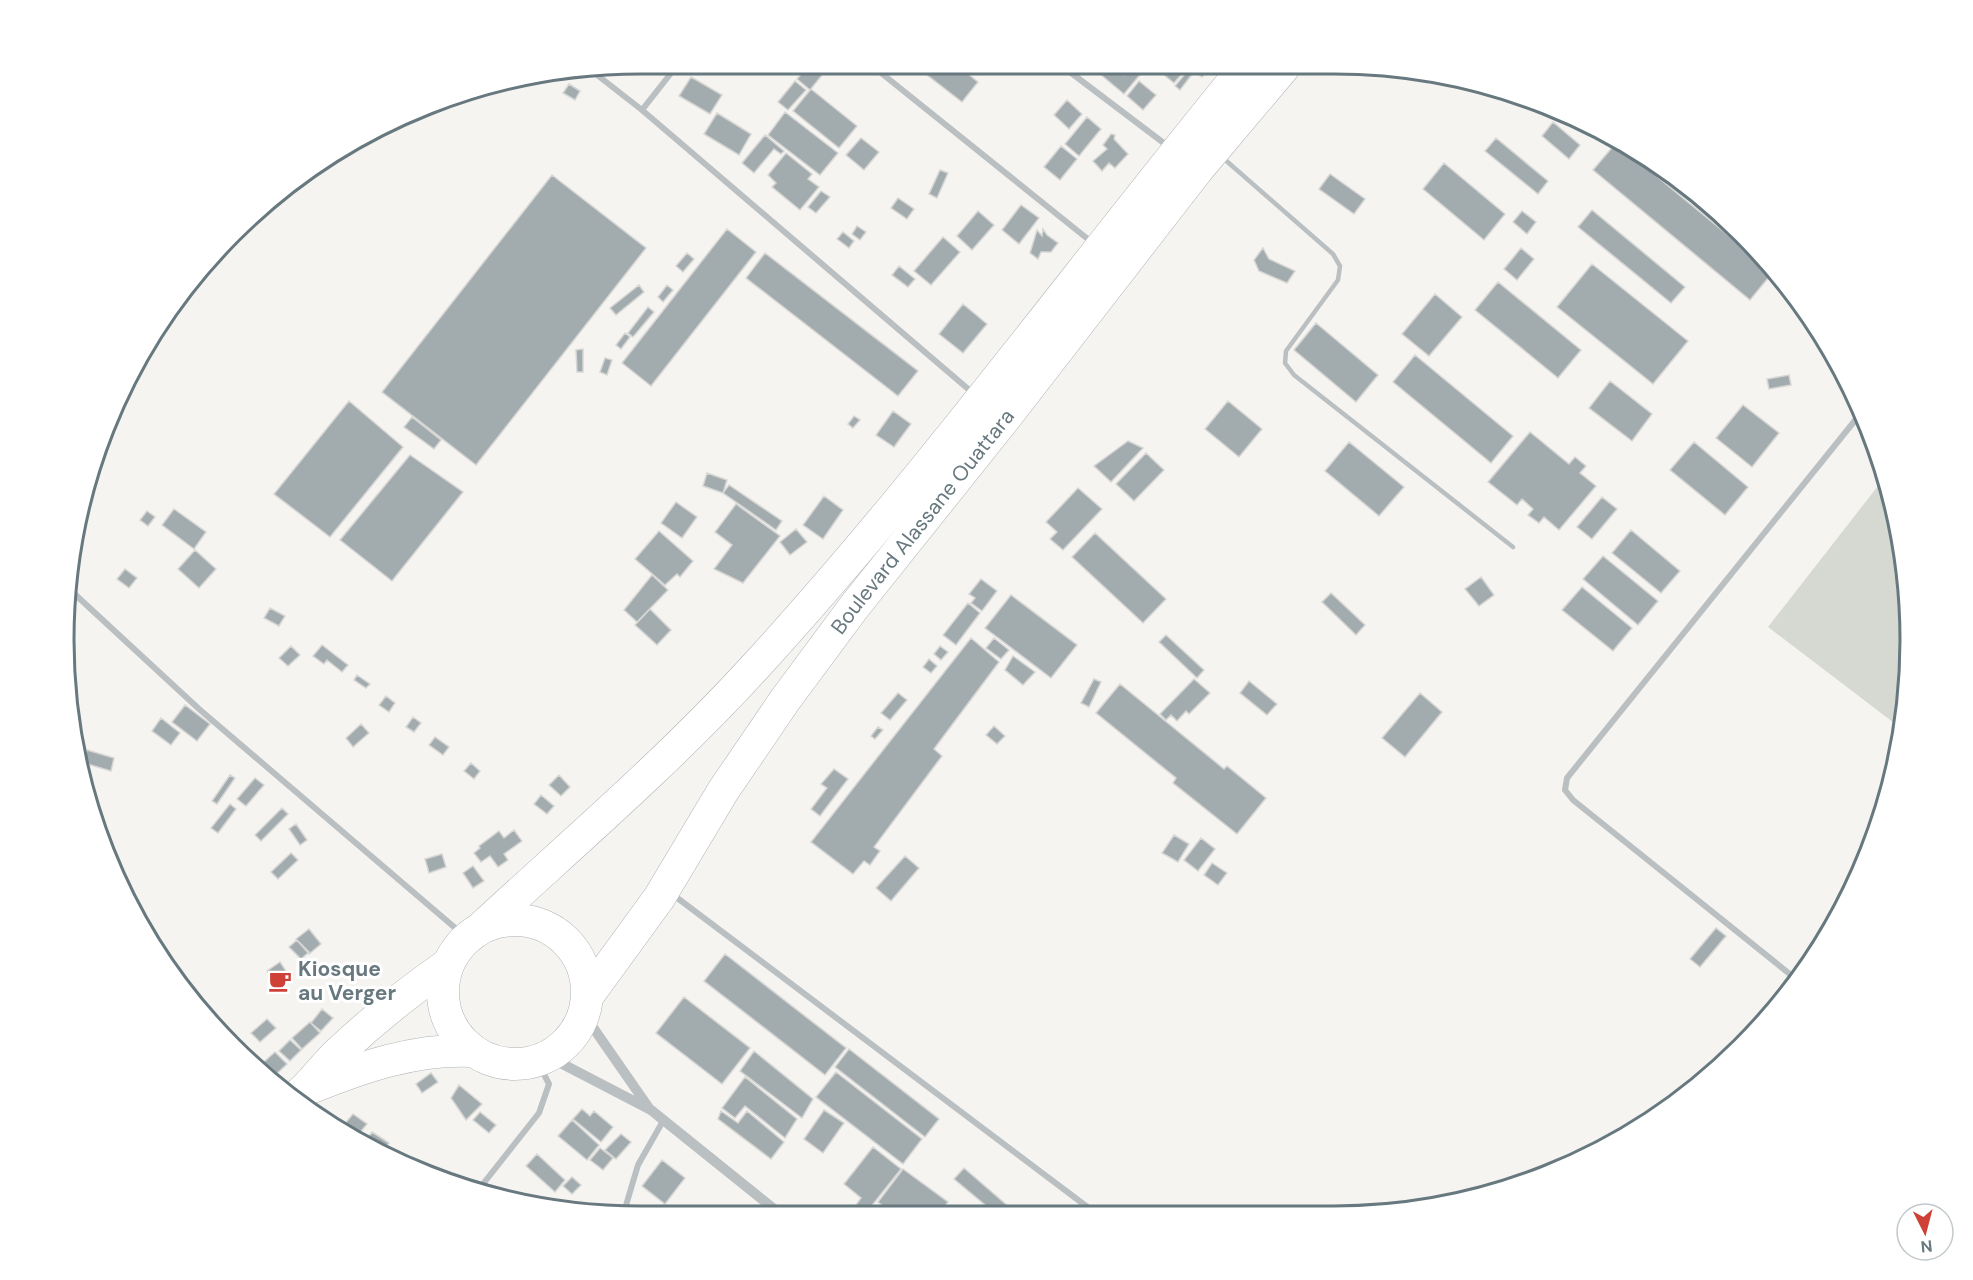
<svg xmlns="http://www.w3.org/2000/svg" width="1973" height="1280" viewBox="0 0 1973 1280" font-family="'DM Sans',sans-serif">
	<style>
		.green { fill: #d5d9d1 }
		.building { fill: #a2abae; stroke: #d6d6d4; stroke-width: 1.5 }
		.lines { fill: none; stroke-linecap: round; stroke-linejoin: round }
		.primary-casing { stroke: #aeb3b5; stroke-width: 33 }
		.service { stroke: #babfc1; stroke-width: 4.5 }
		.minor { stroke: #babfc1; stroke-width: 6 }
		.tertiary { stroke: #babfc1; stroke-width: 10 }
		.primary { stroke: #fff; stroke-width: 32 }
		.labels { text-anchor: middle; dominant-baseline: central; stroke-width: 6; stroke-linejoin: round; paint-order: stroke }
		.street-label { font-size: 21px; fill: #67787f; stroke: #fff }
		.poi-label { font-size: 21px; font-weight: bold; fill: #67787f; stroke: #fff; text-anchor: start }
		.rim { fill: none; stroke: #67787f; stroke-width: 3 }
	</style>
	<rect width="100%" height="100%" fill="#f5f4f1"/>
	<!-- green -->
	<path class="green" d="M1885 477 1890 490 1909 602 1905 715 1902 729 1768 627Z"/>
	<!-- building -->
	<path class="building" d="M810 64H831L810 90 797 79Z
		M926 65H957L978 82 962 102 922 71Z
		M1107 66H1113L1124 75 1132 66H1137L1143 71 1124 94 1100 74Z
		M1159 66 1188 67 1174 83 1157 69Z
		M1199 67H1211L1202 77 1194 71Z
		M1189 69 1193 73 1180 90 1175 86Z
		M691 77 722 95 710 114 679 96Z
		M795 81 806 90 788 110 778 102Z
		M1139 81 1156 95 1143 110 1127 96Z
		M569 84 580 91 575 100 563 93Z
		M811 89 857 126 839 148 793 111Z
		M1067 100 1082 114 1069 129 1054 115Z
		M785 112 838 153 820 175 768 135Z
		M717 113 751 134 739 155 704 134Z
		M1087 117 1101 129 1079 156 1065 144Z
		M1553 122 1580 145 1569 159 1542 136Z
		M1111 134 1115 135 1114 139 1128 154 1115 168 1109 163 1102 171 1093 161 1107 149 1103 145Z
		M765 135 784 151 781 154 774 149 754 173 742 163Z
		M861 138 879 152 864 170 846 155Z
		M1496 138 1548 181 1538 194 1485 151Z
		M1616 143 1773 272 1750 300 1593 170Z
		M1061 146 1077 159 1060 180 1044 167Z
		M786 153 812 174 808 179 819 187 800 210 772 187 776 183 768 175Z
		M1444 163 1505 214 1484 240 1423 189Z
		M940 170 948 173 937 198 929 194Z
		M1330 174 1365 199 1354 214 1319 189Z
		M552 175 646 248 476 465 382 392Z
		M821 191 830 197 816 213 808 207Z
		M898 198 914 209 907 219 891 208Z
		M1021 205 1039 218 1019 244 1002 230Z
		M1592 210 1685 287 1671 303 1578 227Z
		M978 211 994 225 972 250 957 236Z
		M1522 211 1536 222 1527 234 1513 222Z
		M857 226 866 232 860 240 852 234Z
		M727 229 756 252 651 386 622 363Z
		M1043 229 1047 235 1058 243 1051 252H1041L1038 259 1030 253 1037 230 1042 236Z
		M843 232 854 241 849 248 837 239Z
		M943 237 960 252 931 285 914 271Z
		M1263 248 1269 259 1295 271 1287 283 1259 271 1254 260Z
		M1521 248 1534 259 1517 280 1504 269Z
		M687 253 694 259 683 272 676 266Z
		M765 253 918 371 898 396 746 278Z
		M1592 264 1688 341 1653 384 1557 307Z
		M899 266 915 279 908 287 892 275Z
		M1498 282 1581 350 1558 378 1475 310Z
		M639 285 644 292 616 315 610 308Z
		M667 285 673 290 663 302 658 297Z
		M1435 294 1462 317 1429 356 1402 334Z
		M963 304 987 324 963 353 939 334Z
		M648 307 654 312 633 337 628 333Z
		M1316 323 1378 375 1356 402 1294 350Z
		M625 333 630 337 621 349 616 345Z
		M583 349V372H577L576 350Z
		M1415 355 1513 436 1491 463 1393 382Z
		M605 358 612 360 607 375 600 372Z
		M1789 375 1791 385 1769 389 1767 379Z
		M1610 381 1652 414 1632 441 1589 408Z
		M349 401 403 447 330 537 274 494Z
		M1228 401 1262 429 1239 457 1205 429Z
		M1743 405 1779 433 1752 467 1716 438Z
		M893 411 911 424 894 447 876 435Z
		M854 416 860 420 853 428 848 424Z
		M412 417 441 440 434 449 404 427Z
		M1530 432 1569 464 1575 457 1586 466 1580 473 1596 486 1559 530 1544 517 1539 523 1528 515 1533 509 1522 499 1517 505 1488 482Z
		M1128 441 1143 448 1111 482 1094 466Z
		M1349 442 1404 487 1379 516 1325 471Z
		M1694 442 1748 487 1725 515 1670 470Z
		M1146 453 1164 470 1134 501 1116 484Z
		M410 455 463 492 392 581 340 540Z
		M707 473 727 480 723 493 703 486Z
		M729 485 782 521 776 530 723 493Z
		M1078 488 1102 509 1063 550 1050 539 1057 532 1046 522Z
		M824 496 843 510 823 539 803 525Z
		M1602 497 1617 509 1592 539 1577 527Z
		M676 502 697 517 682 538 661 523Z
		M736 504 780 536 743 583 714 569 732 545 715 532Z
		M174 509 206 532 194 549 162 525Z
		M147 511 155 517 148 526 140 520Z
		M796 529 807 542 790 555 780 542Z
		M1631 530 1680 571 1661 593 1612 553Z
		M659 531 693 561 680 577 677 574 665 585 635 559Z
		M1095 533 1166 599 1143 623 1072 557Z
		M195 550 216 569 199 588 178 569Z
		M1603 556 1658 601 1638 625 1583 579Z
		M125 569 137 578 129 588 117 579Z
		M652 575 668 590 637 622 624 610Z
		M1481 577 1494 595 1479 606 1465 589Z
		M981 579 997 591 982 611 971 603 975 598 969 594Z
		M1582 587 1632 628 1613 651 1562 610Z
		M1331 593 1365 625 1356 635 1322 602Z
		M1011 595 1077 645 1051 678 985 628Z
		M968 603 980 613 956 645 943 635Z
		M270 608 285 616 279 626 264 618Z
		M650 609 671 630 657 645 635 625Z
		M1166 635 1204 670 1197 678 1159 642Z
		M971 638 999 662 934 749 942 756 874 847 880 851 870 865 864 861 853 874 811 842Z
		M994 638 1009 650 1001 659 986 648Z
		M322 645 348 665 342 672 327 660 324 664 313 656Z
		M291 646 300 655 288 666 279 658Z
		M940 646 948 652 941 660 934 654Z
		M1013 656 1035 672 1023 685 1005 670Z
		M929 659 937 666 931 673 923 667Z
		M357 675 370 684 366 688 354 680Z
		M1094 679 1101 682 1089 707 1081 703Z
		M1194 679 1210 693 1189 714 1186 711 1177 721 1171 715 1166 720 1160 714Z
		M1249 681 1277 704 1267 715 1240 693Z
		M1120 684 1224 769 1227 766 1266 798 1237 834 1173 783 1176 778 1096 713Z
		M898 693 907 700 890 720 881 713Z
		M1420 693 1442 712 1405 757 1382 738Z
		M386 696 395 703 389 712 379 705Z
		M185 705 210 724 197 741 172 722Z
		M413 717 421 723 414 732 406 727Z
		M161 718 180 733 171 745 152 731Z
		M361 724 369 733 353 747 346 738Z
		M994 726 1005 736 997 744 986 735Z
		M878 727 883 730 875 739 871 736Z
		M435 737 449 747 443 755 429 745Z
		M87 750 114 758 111 771 84 763Z
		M471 763 480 771 474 779 464 771Z
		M834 769 848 779 820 816 811 809 827 788 821 784Z
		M230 775 235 778 217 804 212 801Z
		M559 775 570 787 561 796 549 785Z
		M255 778 264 785 246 806 237 799Z
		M541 795 554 806 547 814 534 804Z
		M230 804 236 809 218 833 211 828Z
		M282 808 288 814 261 841 255 835Z
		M296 824 307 840 300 845 289 829Z
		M514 830 522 841 504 854 508 860 498 867 490 856 481 862 474 853 480 848 479 846 499 831 504 838Z
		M1174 835 1189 844 1178 862 1162 853Z
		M1201 838 1215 849 1198 871 1184 860Z
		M291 853 298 860 278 879 271 872Z
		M442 854 446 867 429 873 425 859Z
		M905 856 919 868 891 901 876 888Z
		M1212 863 1227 873 1218 885 1204 875Z
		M473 866 484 881 473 888 463 873Z
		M1716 928 1726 936 1700 967 1690 959Z
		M309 929 321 944 309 954 296 939Z
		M297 940 309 952 301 959 289 947Z
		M725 954 846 1048 825 1075 704 981Z
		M280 962 290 977 277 985 267 971Z
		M684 997 750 1048 722 1084 656 1033Z
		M322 1009 333 1018 321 1031 311 1023Z
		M267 1019 276 1028 260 1042 251 1033Z
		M310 1022 320 1033 302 1049 292 1038Z
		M290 1040 301 1050 290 1061 279 1051Z
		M849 1049 939 1119 925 1137 835 1067Z
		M754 1051 813 1099 802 1118 740 1071Z
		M275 1052 287 1064 270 1080 256 1069Z
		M836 1072 922 1139 903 1164 816 1097Z
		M431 1073 438 1082 422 1093 416 1084Z
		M745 1077 797 1119 785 1138 745 1106 735 1118 722 1108Z
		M459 1085 482 1104 466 1120 451 1098Z
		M582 1109 590 1116 594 1111 613 1127 601 1142 573 1119Z
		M824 1110 844 1123 823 1153 804 1139Z
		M721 1111 738 1123 747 1111 784 1142 771 1159 718 1119Z
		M480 1112 496 1125 489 1133 473 1120Z
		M353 1114 367 1124 358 1135 343 1126Z
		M572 1120 599 1145 587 1160 558 1136Z
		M372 1132 389 1143 383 1151 366 1140Z
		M621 1134 631 1142 616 1159 605 1150Z
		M873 1147 901 1169 866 1213 856 1205 861 1198 844 1184Z
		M600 1148 613 1158 603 1170 590 1160Z
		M537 1154 565 1180 555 1192 526 1166Z
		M662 1160 685 1178 665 1204 642 1186Z
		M964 1168 1016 1213 1015 1214H996L954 1179Z
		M903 1169 948 1202 939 1214H893L878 1202Z
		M572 1177 581 1185 572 1194 563 1186Z
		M664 1205 674 1213H658Z"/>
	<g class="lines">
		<!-- primary casing -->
		<g class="primary-casing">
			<g id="primary">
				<circle cx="515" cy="992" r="72"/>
				<path d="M481 928C573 843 669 761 754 668 929 477 1081 267 1245 67"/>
				<path id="s1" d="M589 994 659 898 723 791 785 700 854 607 1005 418 1198 169 1284 67"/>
				<path d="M310 1088C362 1067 416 1048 473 1051"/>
				<path d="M296 1097C312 1084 323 1067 338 1053 372 1021 408 992 447 965"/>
			</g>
		</g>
		<!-- service -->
		<path class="service" d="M1223 158 1333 254 1340 266 1338 280 1286 351 1285 363 1294 375 1513 547"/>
		<!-- minor -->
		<path class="minor" d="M870 64 1094 244
			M1062 66 1169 147
			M592 71 642 110 974 394
			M642 110 679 63
			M67 587 199 709 467 938
			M672 894 1098 1215
			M1796 979 1573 800 1565 790 1567 778 1861 413
			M479 1189 539 1113 549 1084 537 1061
			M624 1212 638 1165 663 1121"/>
		<!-- tertiary -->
		<path class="tertiary" d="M585 1016 649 1108
			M549 1057 651 1110 779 1213"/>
		<!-- primary -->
		<use href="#primary" class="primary"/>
	</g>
	<!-- icons -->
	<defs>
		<g id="cafe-bare" transform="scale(1.8)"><path d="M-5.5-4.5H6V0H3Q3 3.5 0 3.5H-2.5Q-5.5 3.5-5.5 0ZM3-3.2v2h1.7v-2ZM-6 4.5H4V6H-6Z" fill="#cf4137" stroke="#fff" stroke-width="2.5" paint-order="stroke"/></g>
	</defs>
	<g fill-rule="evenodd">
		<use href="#cafe-bare" x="280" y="981"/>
	</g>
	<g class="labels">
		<!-- street labels -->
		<g class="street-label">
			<text stroke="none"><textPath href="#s1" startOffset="579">Boulevard Alassane Ouattara</textPath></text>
		</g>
		<!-- poi labels -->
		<g class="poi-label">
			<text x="298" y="969">Kiosque<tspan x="298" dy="24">au Verger</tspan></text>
		</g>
	</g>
	<!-- crop -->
	<path d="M0 0H1973V1280H0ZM640 74H1334A566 566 0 0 1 1900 640V640A566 566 0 0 1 1334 1206H640A566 566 0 0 1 74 640V640A566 566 0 0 1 640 74Z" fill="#fff" fill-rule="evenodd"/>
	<path class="rim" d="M640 74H1334A566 566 0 0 1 1900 640V640A566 566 0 0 1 1334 1206H640A566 566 0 0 1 74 640V640A566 566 0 0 1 640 74Z"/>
	<!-- north arrow -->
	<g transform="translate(1925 1232) rotate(174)"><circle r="28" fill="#ffffff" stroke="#c2c9cc" stroke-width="1.5"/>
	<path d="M0-4.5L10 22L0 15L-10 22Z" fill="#cf4137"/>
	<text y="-9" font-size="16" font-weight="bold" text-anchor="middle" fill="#67787f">N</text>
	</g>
</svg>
